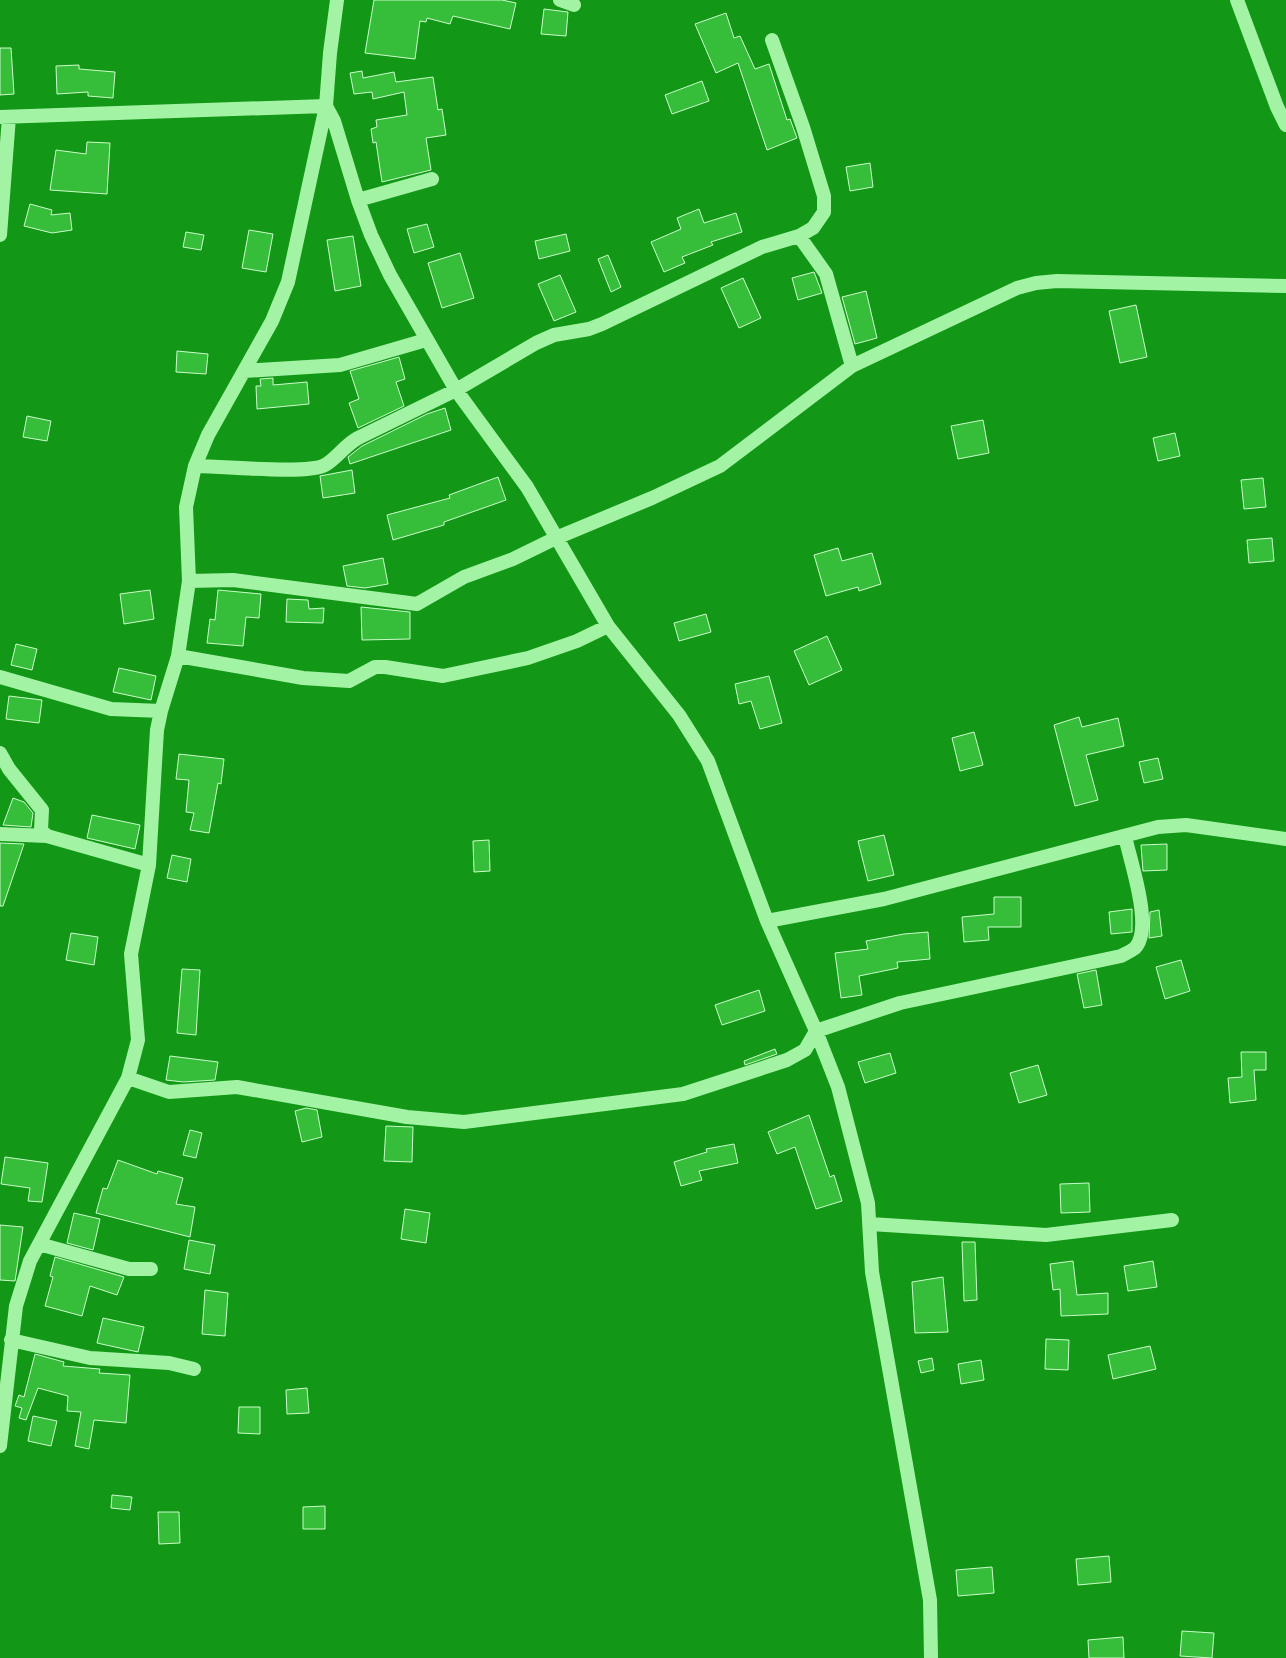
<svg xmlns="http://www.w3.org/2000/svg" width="1286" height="1658" viewBox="0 0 1286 1658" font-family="Montserrat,sans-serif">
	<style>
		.building { fill: #36bd39; stroke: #cbfdcc }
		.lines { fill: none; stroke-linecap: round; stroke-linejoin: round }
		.minor { stroke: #a3f3a4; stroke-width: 14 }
	</style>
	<rect width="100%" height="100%" fill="#129716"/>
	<!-- building -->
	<path class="building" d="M374 0H502L516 3 510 29 453 16 450 24 427 18 426 22 420 21 415 59 365 53Z
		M544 9 568 12 566 36 541 34Z
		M726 13 734 38 740 36 755 69 769 64 787 120 790 119 797 138 767 150 738 63 716 73 695 24Z
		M0 48H11L14 94 0 95Z
		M79 65V69L115 72 113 98 88 96V92L57 94 56 66Z
		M362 71 363 78 394 72 396 82 433 77 438 110 442 109 446 135 426 138 431 170 382 182 376 142 373 143 371 129 377 127 376 120 407 115 404 92 373 99 372 92 354 94 350 73Z
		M702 81 709 101 672 114 665 95Z
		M87 142 110 143 107 194 50 190 56 150 86 154Z
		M870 163 873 187 850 191 846 167Z
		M30 204 52 210 51 215 70 213 72 230 52 233 24 226Z
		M699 209 704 223 736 213 742 232 711 242 713 245 682 257 685 263 664 272 651 242 681 229 677 218Z
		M427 224 434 247 414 253 407 229Z
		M249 230 273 234 266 272 242 268Z
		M186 232 204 235 201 250 183 247Z
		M566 234 570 251 539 259 535 241Z
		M353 236 361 286 335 291 327 240Z
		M460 253 474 298 442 308 428 263Z
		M608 255 621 287 611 292 598 259Z
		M814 272 822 293 798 300 792 278Z
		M560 275 576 312 554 321 538 284Z
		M743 278 761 318 739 328 721 288Z
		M866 291 877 338 855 344 842 297Z
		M1136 305 1147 357 1120 363 1109 311Z
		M177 351 208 354 206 374 176 372Z
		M399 357 405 379 396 382 404 406 358 428 349 403 359 399 350 371Z
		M273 378V385L307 382 309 404 257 409 256 386H261L260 379Z
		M445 408 451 430 350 464 348 457 362 446 427 414Z
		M27 416 51 421 47 441 23 437Z
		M983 420 989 453 958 459 951 426Z
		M1175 433 1180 456 1158 461 1153 438Z
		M352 470 355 493 323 498 320 476Z
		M498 477 506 500 444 522V525L393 540 387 515 450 498 449 495Z
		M1263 478 1266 507 1244 509 1241 480Z
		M1272 538 1274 561 1249 563 1247 540Z
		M838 548 842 561 872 553 881 584 859 591 858 587 826 596 814 555Z
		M383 558 388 584 365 588 347 586 343 566Z
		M150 590 154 619 124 624 120 594Z
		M218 590 261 594 259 618 246 617 243 646 207 643 210 619 215 620Z
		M287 599 308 600 309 609 324 608 323 623 286 622Z
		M361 607 410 612V639L362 640Z
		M706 614 711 632 679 641 674 623Z
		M827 636 842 670 809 685 794 651Z
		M16 644 37 649 32 670 11 665Z
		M119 668 156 676 151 700 113 692Z
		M769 676 782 723 760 729 751 701 739 704 735 684Z
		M9 696 42 700 39 723 6 719Z
		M1079 717 1082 727 1118 718 1124 746 1086 755 1098 800 1075 806 1054 725Z
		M974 732 983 765 960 771 952 738Z
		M179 754 224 759 221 784 218 783 209 833 190 830 194 813 186 812 189 780 176 779Z
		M1158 758 1163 779 1144 783 1139 762Z
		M13 798 24 802 33 813 31 827 3 825Z
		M92 815 140 825 135 849 87 838Z
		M884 835 894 875 868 881 858 841Z
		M489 840 490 871 474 872 473 841Z
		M0 843 24 844 3 906H0Z
		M1167 844V870L1143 871 1141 845Z
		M172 855 191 859 187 882 167 878Z
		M994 897H1021V927H988L989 940 964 942 962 917 994 914Z
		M1132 909V932L1111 934 1109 912Z
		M1159 910 1162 936 1149 938 1150 912Z
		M928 932 930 959 897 962 898 968 859 976 862 995 841 998 835 953 868 949 866 941 904 934Z
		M71 933 98 937 94 965 66 960Z
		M1181 960 1190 991 1165 999 1156 967Z
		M182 969 200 970 196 1035 177 1033Z
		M1096 970 1102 1005 1084 1008 1077 974Z
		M759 990 765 1011 722 1025 715 1005Z
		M775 1049 777 1054 745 1065 744 1061Z
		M1241 1052H1266V1070H1254L1256 1100 1230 1103 1228 1078 1242 1077Z
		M890 1053 896 1073 865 1083 858 1062Z
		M170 1056 218 1062 215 1080 183 1082 166 1080Z
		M1038 1065 1047 1095 1019 1103 1010 1073Z
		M306 1108 317 1110 322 1137 302 1142 295 1111Z
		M809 1115 830 1177 834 1175 842 1201 816 1209 795 1147 777 1154 768 1132Z
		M386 1126 413 1127 412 1162 384 1161Z
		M190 1130 202 1133 196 1158 183 1155Z
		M734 1144 738 1163 699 1171 702 1180 681 1186 674 1162 707 1152 706 1149Z
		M5 1157 48 1163 42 1202 28 1201 30 1188 1 1184Z
		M118 1160 157 1174 158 1171 183 1178 176 1204 195 1207 190 1237 96 1213 103 1188 107 1189Z
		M1089 1183 1090 1212 1061 1213 1060 1184Z
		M405 1209 430 1213 426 1243 401 1239Z
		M74 1213 100 1219 93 1250 67 1243Z
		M0 1225 23 1227 15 1281 0 1280Z
		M189 1240 215 1245 210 1274 184 1269Z
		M962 1242H975L977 1300 964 1301Z
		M55 1257 124 1277 117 1295 90 1286 82 1316 45 1306 53 1277 50 1276Z
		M1073 1261 1077 1295 1108 1293V1314L1061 1316 1060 1289 1053 1290 1050 1264Z
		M1153 1261 1157 1287 1128 1291 1124 1266Z
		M943 1277 948 1332 915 1333 912 1282Z
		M205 1290 228 1293 225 1336 202 1334Z
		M103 1318 144 1327 138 1352 97 1343Z
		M1046 1339 1069 1340 1068 1370 1045 1369Z
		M1150 1346 1156 1369 1113 1379 1108 1355Z
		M35 1354 64 1362 63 1366 100 1369 99 1373 130 1375 126 1423 94 1420 89 1449 75 1446 81 1412 67 1411 68 1396 38 1388 26 1420 19 1418 22 1408 15 1406 19 1395 24 1397Z
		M932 1358 934 1370 921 1373 918 1361Z
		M981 1360 984 1380 961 1384 958 1364Z
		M307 1388 309 1413 287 1414 286 1390Z
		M239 1407H260V1434L238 1433Z
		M33 1416 57 1421 51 1446 28 1441Z
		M112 1495 132 1497 130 1510 111 1508Z
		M325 1506V1529H303V1507Z
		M158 1512H179L180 1543 159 1544Z
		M1109 1556 1111 1582 1078 1585 1076 1559Z
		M992 1567 994 1593 958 1596 956 1570Z
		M1182 1631 1214 1633 1212 1658 1180 1656Z
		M1123 1637 1124 1658H1089L1088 1640Z"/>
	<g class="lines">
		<!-- minor -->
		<path class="minor" d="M337 0 330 53 326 106 334 121 358 200 371 235 390 275 456 390 527 487 608 626 679 715 708 761 767 921 816 1031 838 1087 868 1203 872 1272 930 1600 931 1658
			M560 0 574 5
			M1237 0 1277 107 1286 125
			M0 117 326 106 288 282 272 321 208 435 195 466 186 507 189 581 178 656 161 711 157 730 149 865 131 954 138 1040 128 1078 30 1261 16 1306 0 1446
			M358 200 432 179
			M0 235 9 117
			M799 236 826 274 852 366
			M244 371 340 365 426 340
			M195 466C219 466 309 475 325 465 337 458 345 445 358 438L456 390 536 343 554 335 589 329 602 324 762 247 799 236 813 228 824 212V196L803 127 772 40
			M189 581 233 580 417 604 464 577 513 559 556 538 652 498 720 466 852 366 1017 288 1036 283 1057 281 1286 286
			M178 656 303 678 349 681 375 667H385L443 676 528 658 577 641 608 626
			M0 677 111 709 161 711
			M0 753 9 769 42 810 41 830 47 836 149 865
			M0 834 47 836
			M767 921 884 899 1158 827 1186 825 1286 839
			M128 1078 169 1092 237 1087 407 1117 464 1122 683 1094 787 1060 805 1050 816 1031 900 1003 1121 956C1125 954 1131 951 1135 948 1154 928 1130 861 1125 836
			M870 1224 1046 1235 1172 1220
			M39 1244 129 1269H151
			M11 1340 90 1358 169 1363 194 1369"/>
	</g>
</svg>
